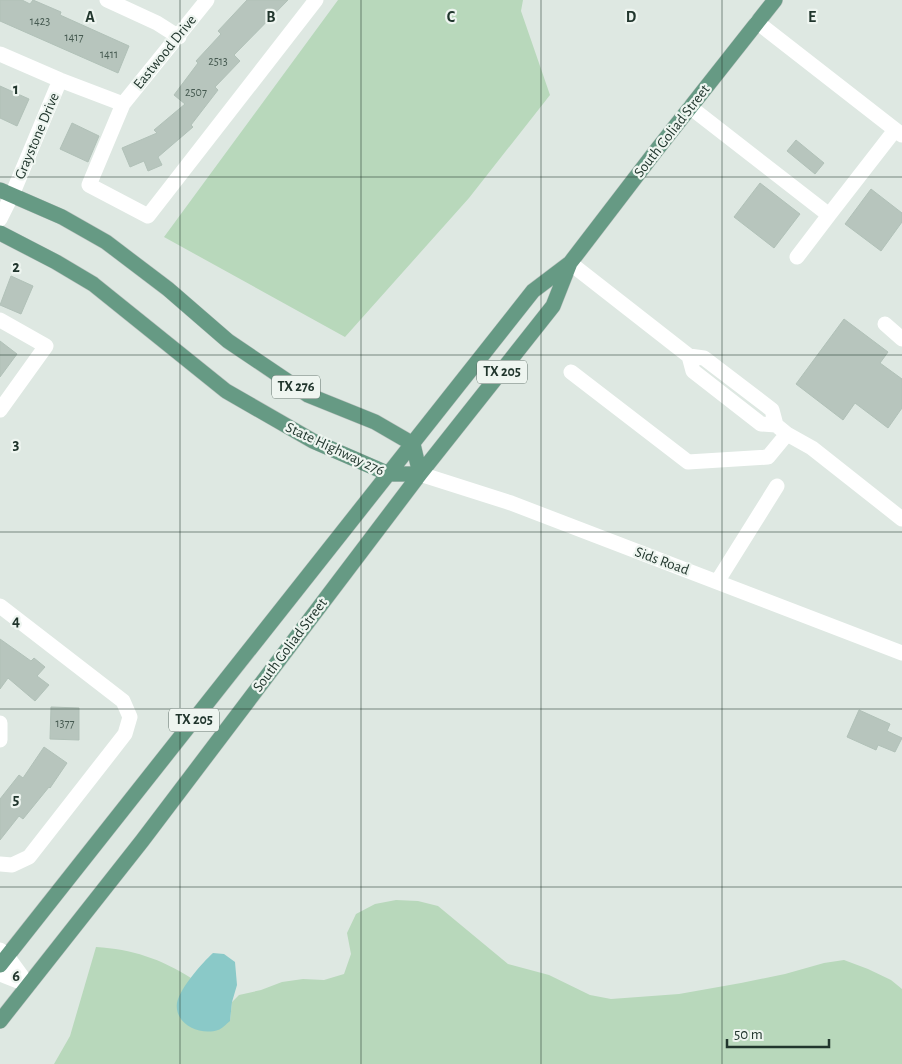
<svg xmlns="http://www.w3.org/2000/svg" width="902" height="1064" viewBox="0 0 902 1064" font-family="'Alegreya Sans',sans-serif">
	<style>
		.green { fill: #b8d8bb }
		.water { fill: #8ac9c8 }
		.building { fill: #b7c5bd; stroke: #b1c1b8 }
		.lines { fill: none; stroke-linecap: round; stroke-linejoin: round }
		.major-casing { stroke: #bcc3c0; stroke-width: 16 }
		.minor { stroke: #fff; stroke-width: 15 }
		.major { stroke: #669a84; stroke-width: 15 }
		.grid { fill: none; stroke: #21362d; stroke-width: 1; stroke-opacity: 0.55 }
		.labels { text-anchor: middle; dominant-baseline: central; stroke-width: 4.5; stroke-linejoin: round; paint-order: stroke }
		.number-label { font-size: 12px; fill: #465a51 }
		.shield { fill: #eef5f0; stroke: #5e6f68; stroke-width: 1 }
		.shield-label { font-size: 14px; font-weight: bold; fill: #21362d }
		.street-label { font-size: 15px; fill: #21362d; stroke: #eef5f0 }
		.grid-label { font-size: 16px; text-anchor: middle; font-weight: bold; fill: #21362d; stroke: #eef5f0; stroke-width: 4.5; stroke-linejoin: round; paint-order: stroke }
	</style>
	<rect width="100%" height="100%" fill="#dee8e2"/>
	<!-- green -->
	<path class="green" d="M338 0H523L521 11 550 95 469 198 345 337 164 237Z
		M396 900 418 901 438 906 508 964 549 975 590 995 611 999 679 994 741 983 785 974 824 963 844 960 868 969 891 980 902 989V1064H54L70 1036 96 947C132 949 161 959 191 978L178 1001 230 1021 232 1002 239 995 261 990 282 982 303 979 324 980 344 974 351 954 347 933 356 914 375 904Z"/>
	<!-- water -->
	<path class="water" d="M213 953 224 954 235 962 237 985 232 1002 230 1021C226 1024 222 1029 218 1030 200 1036 174 1024 177 1003 180 988 202 963 213 953Z"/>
	<!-- building -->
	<path class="building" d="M0 0H22L30 4 33 0 61 12 60 15 129 46 118 73 0 21Z
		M247 0H288L234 55 240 61 215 87 218 90 191 125 193 127 158 157 162 165 148 171 144 161 130 167 122 148 157 133 154 130 185 104 174 95 198 63 196 61 221 34 218 31Z
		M0 86 29 99 17 126 0 118Z
		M72 123 99 136 88 162 60 149Z
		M796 140 824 163 815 174 787 151Z
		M760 183 800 214 774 248 734 217Z
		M871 189 902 213V222L881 251 845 224Z
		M11 276 33 286 21 314 0 305Z
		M844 319 888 352 880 363 902 379V408L888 428 855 403 843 420 796 384Z
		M0 341 17 354 0 377Z
		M0 639 31 661 34 658 45 667 37 676 49 685 35 701 8 678 0 689Z
		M51 707 79 708V740L50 739Z
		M859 710 890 724 887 731 902 738 895 752 878 745 876 750 847 737Z
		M44 747 67 763 50 788 49 787 23 819 19 816 0 840V799L19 775 23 778Z"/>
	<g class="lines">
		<!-- major casing -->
		<g class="major-casing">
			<path id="major" d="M0 190 62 217 106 242 168 289 228 341 308 395 375 422 413 444 420 474
				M0 233 56 262 93 284 226 391 313 441 389 474H420
				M0 965 533 291 570 263
				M0 1021 142 841 420 474 553 306 570 263 655 152 775 0"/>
		</g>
		<!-- minor -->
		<path class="minor" d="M107 0 157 23 179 37
			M207 0 123 104 89 185 148 216 316 0
			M757 22 902 135
			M0 54 60 80 123 104
			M690 107 829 215 797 257
			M829 215 895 130
			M0 219 12 195 60 80
			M570 263 689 356 704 358 763 403 772 410 776 425 761 424 693 371 689 356
			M0 320 46 346 0 410
			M885 324 902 339
			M571 372 688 462 768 457 787 434 776 425
			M787 434 812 448 902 519
			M420 474 511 503 902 653
			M717 582 777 486
			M0 606 123 701 130 717 125 734 29 857 12 865 0 864
			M0 723V740
			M0 950 7 956 28 985
			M0 974 28 985"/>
		<!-- major -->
		<use href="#major" class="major"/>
	</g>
	<!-- grid -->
	<path class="grid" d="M180 0V1064M361 0V1064M541 0V1064M722 0V1064M0 177H902M0 355H902M0 532H902M0 709H902M0 887H902"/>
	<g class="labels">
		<!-- number labels -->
		<g class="number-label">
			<text x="40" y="21">1423</text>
			<text x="74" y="37">1417</text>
			<text x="109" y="54">1411</text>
			<text x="218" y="61">2513</text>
			<text x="196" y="92">2507</text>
			<text x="65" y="723">1377</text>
		</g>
		<!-- shield labels -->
		<g class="shield">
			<rect x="477" y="360.5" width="50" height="23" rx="4"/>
			<rect x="272" y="375.5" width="48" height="23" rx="4"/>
			<rect x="169" y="708.5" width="50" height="23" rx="4"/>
		</g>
		<g class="shield-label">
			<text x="502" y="372">TX 205</text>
			<text x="296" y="387">TX 276</text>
			<text x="194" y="720">TX 205</text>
		</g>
		<!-- street labels -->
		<g class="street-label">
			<text transform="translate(165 52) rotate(-51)">Eastwood Drive</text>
			<text transform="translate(672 131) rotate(-52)">South Goliad Street</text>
			<text transform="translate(37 136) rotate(-67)">Graystone Drive</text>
			<text transform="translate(335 449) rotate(25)">State Highway 276</text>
			<text transform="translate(662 561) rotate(20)">Sids Road</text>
			<text transform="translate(290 645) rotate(-53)">South Goliad Street</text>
		</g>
	</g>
	<g class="grid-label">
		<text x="90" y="22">A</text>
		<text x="271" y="22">B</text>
		<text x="451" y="22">C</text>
		<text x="631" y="22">D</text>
		<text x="812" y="22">E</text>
		<text x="16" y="94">1</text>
		<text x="16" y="272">2</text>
		<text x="16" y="449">3</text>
		<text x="16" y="626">4</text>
		<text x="16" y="804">5</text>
		<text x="16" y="981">6</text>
	</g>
	<!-- scale -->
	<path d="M727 1039v8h102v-8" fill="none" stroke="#21362d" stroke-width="2.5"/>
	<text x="734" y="1039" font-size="15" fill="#21362d" stroke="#eef5f0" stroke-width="4" paint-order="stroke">50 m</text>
</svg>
